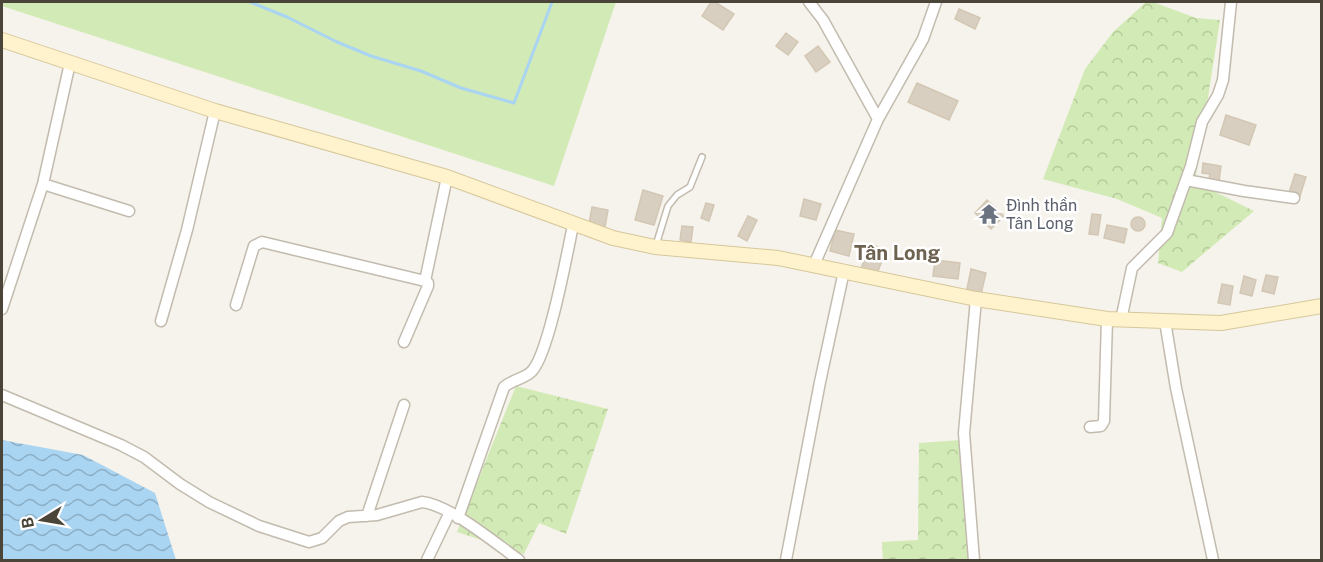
<svg xmlns="http://www.w3.org/2000/svg" width="1323" height="562" viewBox="0 0 1323 562" font-family="'Public Sans',sans-serif">
	<style>
		.grass { fill: #d2eab5 }
		.forest { fill: url(#forest-crowns) }
		.water { fill: url(#water-waves) }
		.lines { fill: none; stroke-linecap: round; stroke-linejoin: round }
		.stream { stroke: #a9d4f2; stroke-width: 3 }
		.building { fill: #d8cfc1; stroke: #d3c7b4; stroke-width: 1.5 }
		.lane-casing { stroke: #c2bbae; stroke-width: 8 }
		.street-casing { stroke: #c2bbae; stroke-width: 13 }
		.secondary-casing { stroke: #d6c79b; stroke-width: 16 }
		.lane { stroke: #fff; stroke-width: 5 }
		.street { stroke: #fff; stroke-width: 10 }
		.secondary { stroke: #fff3cd; stroke-width: 14 }
		.labels { text-anchor: middle; dominant-baseline: central; stroke-width: 5; stroke-linejoin: round; paint-order: stroke }
		.worship-label { font-size: 16px; fill: #5b616d; stroke: #fff; text-anchor: start }
		.quarter-label { font-size: 20px; font-weight: bold; fill: #6e6250; stroke: #fff }
	</style>
	<defs>
		<pattern id="forest-crowns" width="20" height="18" patternUnits="userSpaceOnUse" patternTransform="scale(1.5)"><rect width="20" height="18" fill="#d2eab5"/><path d="M2 6a3 3 0 1 1 6 0M12 15a3 3 0 1 1 6 0" fill="none" stroke="#b6ca9c"/></pattern>
		<pattern id="water-waves" width="16" height="10" patternUnits="userSpaceOnUse" patternTransform="scale(1.5)"><rect width="16" height="10" fill="#a9d4f2"/><path d="M0 5q4-4 8 0t8 0" fill="none" stroke="#8caec5"/></pattern>
	</defs>
	<rect width="100%" height="100%" fill="#f6f3ec"/>
	<!-- grass -->
	<path class="grass" d="M2 2H616L554 186 2 6Z"/>
	<!-- forest -->
	<path class="forest" d="M1146 2H1153L1196 18 1220 20 1195 182 1254 211 1182 272 1158 263 1162 218 1117 199 1043 179 1085 69 1113 32Z
		M516 386 608 409 566 534 539 523 524 554 457 532Z
		M961 440 971 560H883L882 542 918 540 919 443Z"/>
	<!-- water -->
	<path class="water" d="M2 440 83 455 155 493 176 560H2Z"/>
	<g class="lines">
		<!-- stream -->
		<path class="stream" d="M250 2 287 17 337 42 371 56 421 71 461 88 514 103 552 2"/>
	</g>
	<!-- building -->
	<path class="building" d="M711 2H715L734 14 723 30 702 16Z
		M959 9 980 18 975 29 955 19Z
		M786 33 798 42 788 55 776 46Z
		M818 46 830 62 816 72 805 56Z
		M917 83 958 101 949 120 908 102Z
		M1226 115 1256 125 1249 145 1220 135Z
		M1203 163 1221 166 1219 181 1209 179 1210 174 1202 173Z
		M1295 174 1306 177 1298 202 1287 199Z
		M643 190 663 196 654 225 635 220Z
		M804 199 821 204 816 220 800 216Z
		M987 200 1004 216 991 229 975 213Z
		M706 203 714 205 709 221 701 218Z
		M592 207 608 210 605 227 589 224Z
		M1092 214 1101 215 1098 235 1089 234Z
		M748 216 757 220 747 241 738 236Z
		M1131 224a7 7 0 1 1 14 0a7 7 0 1 1-14 0Z
		M1107 225 1127 229 1124 243 1104 238Z
		M682 226 693 227 691 242 680 240Z
		M835 230 854 234 849 256 830 251Z
		M871 244 886 250 877 274 861 268Z
		M935 260 960 263 958 279 933 276Z
		M971 269 986 273 981 294 967 289Z
		M1266 275 1278 277 1274 294 1262 291Z
		M1244 276 1256 280 1252 296 1240 293Z
		M1222 284 1233 286 1230 305 1218 303Z"/>
	<g class="lines">
		<!-- lane casing -->
		<g class="lane-casing">
			<path id="lane" d="M656 245 668 206 677 195 690 187 702 157"/>
		</g>
		<!-- street casing -->
		<g class="street-casing">
			<path id="street" d="M809 2 823 20 878 119
				M1186 180 1244 191 1294 198
				M43 184 129 211
				M814 265 878 119 923 39 936 2
				M236 305 254 246 262 242 425 281
				M2 309 43 184 70 63
				M1121 320 1132 268 1167 233 1191 166 1202 122 1218 95 1223 80 1231 2
				M161 321 187 230 215 111
				M1165 321 1176 388 1213 560
				M404 342 428 286V283L425 281 447 177
				M2 395 121 445 144 457 180 484 209 502 259 526 309 542 322 538 339 521 348 517 377 515 422 502C450 505 495 543 519 560
				M1090 427 1101 426 1104 421 1107 319
				M367 516 404 405
				M458 518 504 387C513 379 525 379 532 371 549 353 567 254 573 225
				M427 560 450 512
				M786 560 820 382 844 271
				M974 560 964 433 976 299"/>
		</g>
		<!-- secondary casing -->
		<g class="secondary-casing">
			<path id="secondary" d="M2 40 215 111 447 177 613 238 655 247 778 258 976 299 1107 319 1221 323 1322 306"/>
		</g>
		<!-- lane -->
		<use href="#lane" class="lane"/>
		<!-- street -->
		<use href="#street" class="street"/>
		<!-- secondary -->
		<use href="#secondary" class="secondary"/>
	</g>
	<!-- icons -->
	<defs>
		<g id="temple-bare" transform="scale(1.62)"><path d="M0-6L5-2H3V0L6.5 2.5H4V6H1.5V3h-3V6H-4V2.5H-6.5L-3 0V-2H-5Z" fill="#6b7280" stroke="#fff" stroke-width="2.5" paint-order="stroke"/></g>
	</defs>
	<g fill-rule="evenodd">
		<use href="#temple-bare" x="989" y="214"/>
	</g>
	<g class="labels">
		<!-- worship labels -->
		<g class="worship-label">
			<text x="1006" y="205">Đình thần<tspan x="1006" dy="18">Tân Long</tspan></text>
		</g>
		<!-- quarter labels -->
		<g class="quarter-label">
			<text x="897" y="253">Tân Long</text>
		</g>
	</g>
	<!-- border -->
	<rect width="1323" height="562" fill="none" stroke="#4b4439" stroke-width="6"/>
	<!-- north arrow -->
	<g transform="translate(42 520) rotate(259)" stroke="#ffffff" stroke-width="4.5" paint-order="stroke">
	<path d="M0-4.5L10 22L0 15L-10 22Z" fill="#4b4439"/>
	<text y="-9" font-size="16" font-weight="bold" text-anchor="middle" fill="#4b4439">B</text>
	</g>
</svg>
